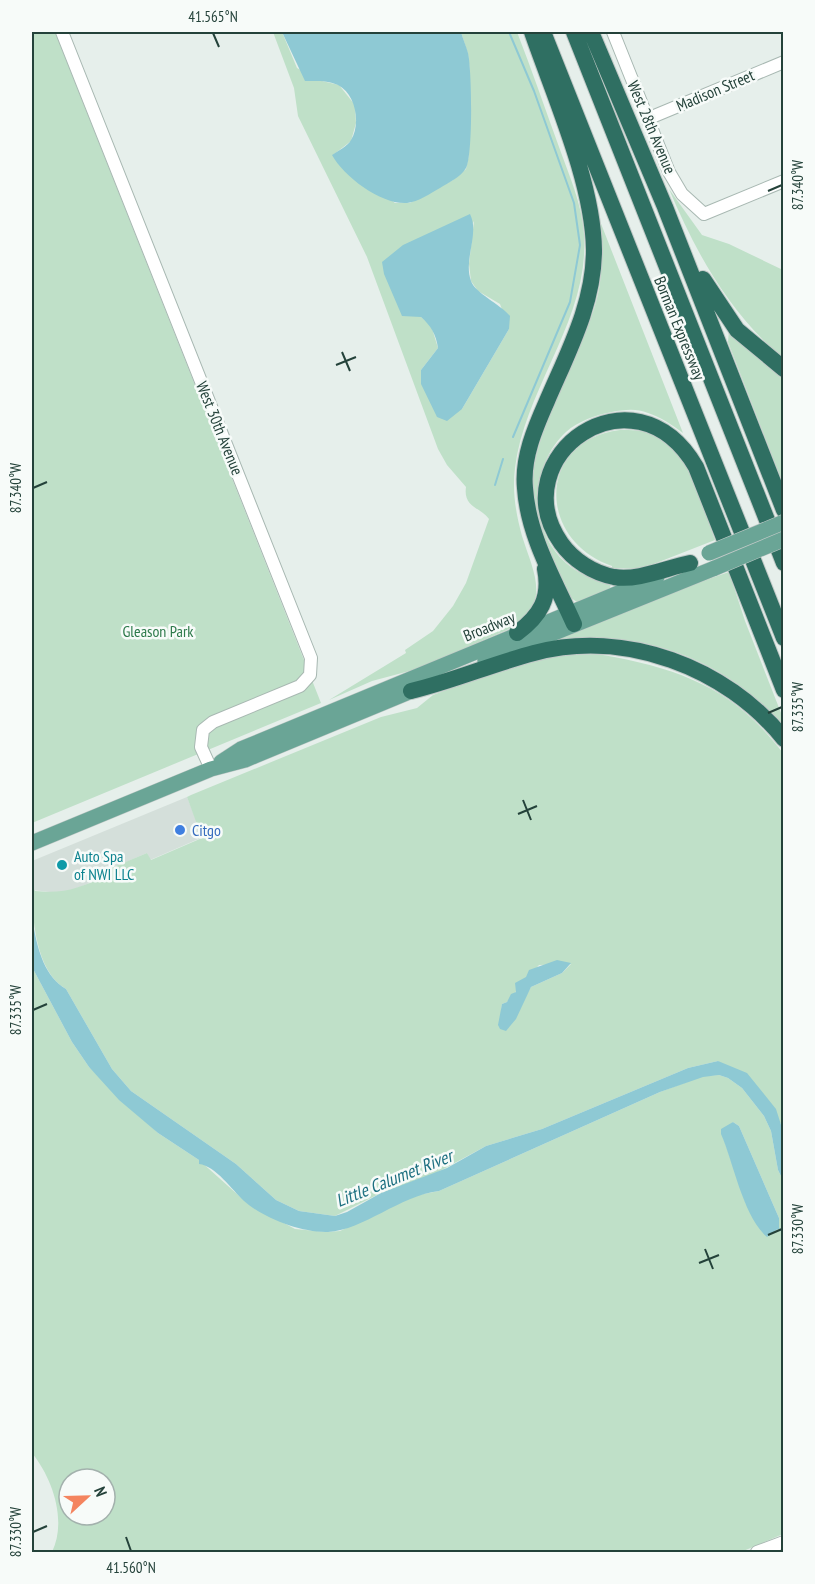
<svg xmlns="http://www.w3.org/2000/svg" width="815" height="1584" viewBox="0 0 815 1584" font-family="'PT Sans Narrow',sans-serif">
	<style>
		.built { fill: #d4dfda }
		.green { fill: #bfe0c8; fill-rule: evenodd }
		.water { fill: #8ec9d4 }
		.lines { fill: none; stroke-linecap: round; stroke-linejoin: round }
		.stream { stroke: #8ec9d4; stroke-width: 2 }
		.minor-casing { stroke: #a8b8b2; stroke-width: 14 }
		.major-casing { stroke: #c2cac8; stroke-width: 16 }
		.highway-casing { stroke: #c2cac8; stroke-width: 18 }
		.minor { stroke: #fff; stroke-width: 12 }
		.major { stroke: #6aa596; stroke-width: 15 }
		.highway { stroke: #2f6f62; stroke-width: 16 }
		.major-bridge-casing { stroke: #c2cac8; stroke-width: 16; stroke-linecap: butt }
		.major-bridge { stroke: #6aa596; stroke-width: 15 }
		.ticks { fill: none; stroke: #24423a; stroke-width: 2 }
		.shop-dot { fill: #3f7fe0; stroke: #f7fbf9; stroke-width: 2 }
		.culture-dot { fill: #0f9aa8; stroke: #f7fbf9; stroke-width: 2 }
		.labels { text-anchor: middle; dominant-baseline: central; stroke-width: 5; stroke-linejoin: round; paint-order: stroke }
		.street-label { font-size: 16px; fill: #24423a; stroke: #f7fbf9 }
		.park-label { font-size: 16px; fill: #2d7a4b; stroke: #f7fbf9 }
		.shop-label { font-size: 16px; fill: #366cbe; stroke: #f7fbf9; text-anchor: start }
		.culture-label { font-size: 16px; fill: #0d838f; stroke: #f7fbf9; text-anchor: start }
		.water-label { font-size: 18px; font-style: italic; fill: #1c6f80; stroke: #f7fbf9 }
		.neatline { fill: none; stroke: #24423a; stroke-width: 2 }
		.ticks-label { font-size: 15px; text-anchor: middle; fill: #24423a }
	</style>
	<rect width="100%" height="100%" fill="#e6efeb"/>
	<!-- built -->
	<path class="built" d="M187 797 203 837 150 860 147 853 105 871 106 876 73 890 58 893 33 890 32 861Z"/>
	<!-- green -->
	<path class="green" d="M32 32H55L321 703 32 823Z
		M273 32H282L297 68 322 81 339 85 355 105 356 123 351 141 333 155 395 203H410L453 180 466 169 469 155 470 72 468 54 461 32H517C532 70 545 109 559 147 569 175 582 204 584 234 590 318 525 387 515 468 512 492 516 514 522 536 534 574 553 605 507 630L417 669 372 681 329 700 406 653 405 650 433 631 453 606 466 583 489 519C480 507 463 507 466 487L447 465 438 449 367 257 298 116 294 88ZM474 221 469 264 471 281 478 291 500 304 509 329 462 409 421 370 438 348 431 325 421 317Z
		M669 189 702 235 729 244 783 270V358C729 313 696 253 669 189Z
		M598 216 683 433C672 425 661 417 648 413 636 408 623 410 612 412 596 415 578 421 566 432 530 465 528 530 566 563 579 574 593 581 611 580L610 589 577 602 571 598C556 564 537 530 533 492 528 435 585 353 598 294 604 269 600 242 598 216Z
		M729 330 753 354 783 379V484L728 342Z
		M620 430C631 430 642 430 652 434 691 451 702 505 715 540L641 569 614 568 612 572V566C536 540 537 440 620 430Z
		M729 572 745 621 783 718V727C730 661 639 626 556 643L555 640 670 592Z
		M566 654C578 656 591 653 603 655 681 669 733 688 783 753V1131L782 1125 718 1061 688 1068 542 1129 486 1146 427 1178 381 1193 335 1216 299 1211 276 1200 236 1164 131 1091 112 1069 66 989C35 971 32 916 32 886L35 891C65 894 79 888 106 876L104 871 147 853 151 860 202 838 187 797 191 795 381 717 417 708 433 695 515 664ZM571 964 562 973 531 987 511 1023 501 1013 502 1004 507 1002 539 965Z
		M32 967 72 1042 89 1067 158 1133 199 1160 247 1203 295 1229 327 1232 340 1231 413 1196 439 1191 660 1092 703 1076 719 1075 728 1078 742 1088 764 1116 771 1131 778 1170 783 1180V1534L741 1552H52C67 1521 53 1479 32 1453ZM733 1122 739 1126 779 1218V1228L772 1234 746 1204 722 1134ZM69 1479H105V1515H69Z"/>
	<!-- water -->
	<path class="water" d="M282 32H461C463 39 466 46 468 53 472 70 473 156 466 168 461 177 448 183 440 188 431 193 418 202 407 203 382 205 344 177 332 155 338 151 348 146 351 140 361 124 356 94 338 85 328 80 315 81 305 81Z
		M470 214C480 234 463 259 471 281 475 293 500 304 510 316L509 329 462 409 447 421 437 417 421 384V370L438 348C436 334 431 326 421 317L402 316 384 274 382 262 403 245Z
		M32 906C34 914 33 921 34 929 38 950 45 977 66 989L112 1069 131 1091 236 1164 276 1200 299 1211 335 1216 347 1212 381 1193 447 1168 486 1146 542 1129 688 1068 718 1061 747 1073 776 1109 783 1131V1180L778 1170 771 1131 764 1116 742 1088 728 1078 719 1075 703 1077 660 1092 439 1191C399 1196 364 1230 328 1232 302 1233 263 1218 244 1201 232 1190 216 1166 199 1164V1160L158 1133 119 1100 89 1067 72 1042 32 967Z
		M557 960 571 963 562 973 531 987 516 1019 506 1031 500 1029 498 1025 502 1004 507 1002 511 994 516 992 515 983 526 977 529 970Z
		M733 1122 739 1126 779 1218V1228L767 1237C743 1216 734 1164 721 1134V1129Z"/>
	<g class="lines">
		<!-- stream -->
		<path class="stream" d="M509 32 534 91 574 203 580 245 570 302 513 437
			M495 485 503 459
			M777 1228 784 1232"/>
		<!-- minor casing -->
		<g class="minor-casing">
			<path id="minor" d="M62 32 311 658 310 675 300 686 213 722 203 730 201 747 211 769
				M613 32 669 172 682 194 704 214 784 181
				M647 119 784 62
				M757 1552 784 1542"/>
		</g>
		<!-- major casing -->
		<g class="major-casing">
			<path id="major" d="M485 661 715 568
				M221 762 241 749 657 577
				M32 843 211 769 245 760 421 687"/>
		</g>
		<!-- highway casing -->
		<g class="highway-casing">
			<path id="highway" d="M532 32C554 96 593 182 594 250 594 304 568 352 547 401 535 428 522 458 525 488 528 536 555 581 574 624
				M543 32 784 638
				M574 32 784 563
				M591 32 665 207 784 510
				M703 279 737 330 784 369
				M690 563C666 568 638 581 614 577 593 573 573 560 561 543 501 457 634 361 696 467L784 690
				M517 633C540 616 551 598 545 569
				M411 691C453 681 492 664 534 653 625 629 726 667 784 739"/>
		</g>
		<!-- minor -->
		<use href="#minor" class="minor"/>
		<!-- major -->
		<use href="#major" class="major"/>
		<!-- highway -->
		<use href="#highway" class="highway"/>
		<!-- major-bridge casing -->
		<g class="major-bridge-casing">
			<path id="major-bridge" d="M709 553 784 522
				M715 568 784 539"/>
		</g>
		<!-- major-bridge -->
		<use href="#major-bridge" class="major-bridge"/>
	</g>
	<!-- ticks -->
	<path class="ticks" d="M213 33 219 47M768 191 782 185M342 352 350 371M336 365 356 357M33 488 47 482M768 713 782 707M523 800 531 820M518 814 537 806M33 1010 47 1004M768 1235 782 1229M705 1249 713 1269M699 1263 719 1255M33 1532 47 1526M126 1537 131 1551"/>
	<!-- markers -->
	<circle class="shop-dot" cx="180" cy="830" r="6"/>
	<circle class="culture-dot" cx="62" cy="865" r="6"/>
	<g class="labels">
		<!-- street labels -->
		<g class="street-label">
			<text transform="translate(715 90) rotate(-23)">Madison Street</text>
			<text transform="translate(652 127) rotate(67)">West 28th Avenue</text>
			<text transform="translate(680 328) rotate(68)">Borman Expressway</text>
			<text transform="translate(220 428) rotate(68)">West 30th Avenue</text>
			<text transform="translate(489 626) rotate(-22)">Broadway</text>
		</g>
		<!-- park labels -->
		<g class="park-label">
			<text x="158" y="631">Gleason Park</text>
		</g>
		<!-- shop labels -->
		<g class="shop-label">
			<text x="192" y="830">Citgo</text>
		</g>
		<!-- culture labels -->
		<g class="culture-label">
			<text x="74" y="856">Auto Spa<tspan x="74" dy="18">of NWI LLC</tspan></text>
		</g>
		<!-- water labels -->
		<g class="water-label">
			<text transform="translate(394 1178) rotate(-22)">Little Calumet River</text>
		</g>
	</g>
	<!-- border -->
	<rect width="815" height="1584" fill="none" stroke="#f7fbf9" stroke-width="66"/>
	<!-- north arrow -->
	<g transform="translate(87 1497) rotate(68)"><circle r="28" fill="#f7fbf9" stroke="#a3b1ad" stroke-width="1.5"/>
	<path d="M0-4.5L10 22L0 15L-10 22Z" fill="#f4845f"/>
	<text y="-9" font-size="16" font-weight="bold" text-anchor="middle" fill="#24423a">N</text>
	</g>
	<rect x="33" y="33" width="749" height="1518" class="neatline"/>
	<g class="ticks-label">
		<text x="213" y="22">41.565°N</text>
		<text transform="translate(798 185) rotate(-90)" y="5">87.340°W</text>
		<text transform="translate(16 488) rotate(-90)" y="5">87.340°W</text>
		<text transform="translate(798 707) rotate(-90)" y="5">87.335°W</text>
		<text transform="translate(16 1010) rotate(-90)" y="5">87.335°W</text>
		<text transform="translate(798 1229) rotate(-90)" y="5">87.330°W</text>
		<text transform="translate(16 1532) rotate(-90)" y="5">87.330°W</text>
		<text x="131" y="1573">41.560°N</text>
	</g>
</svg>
